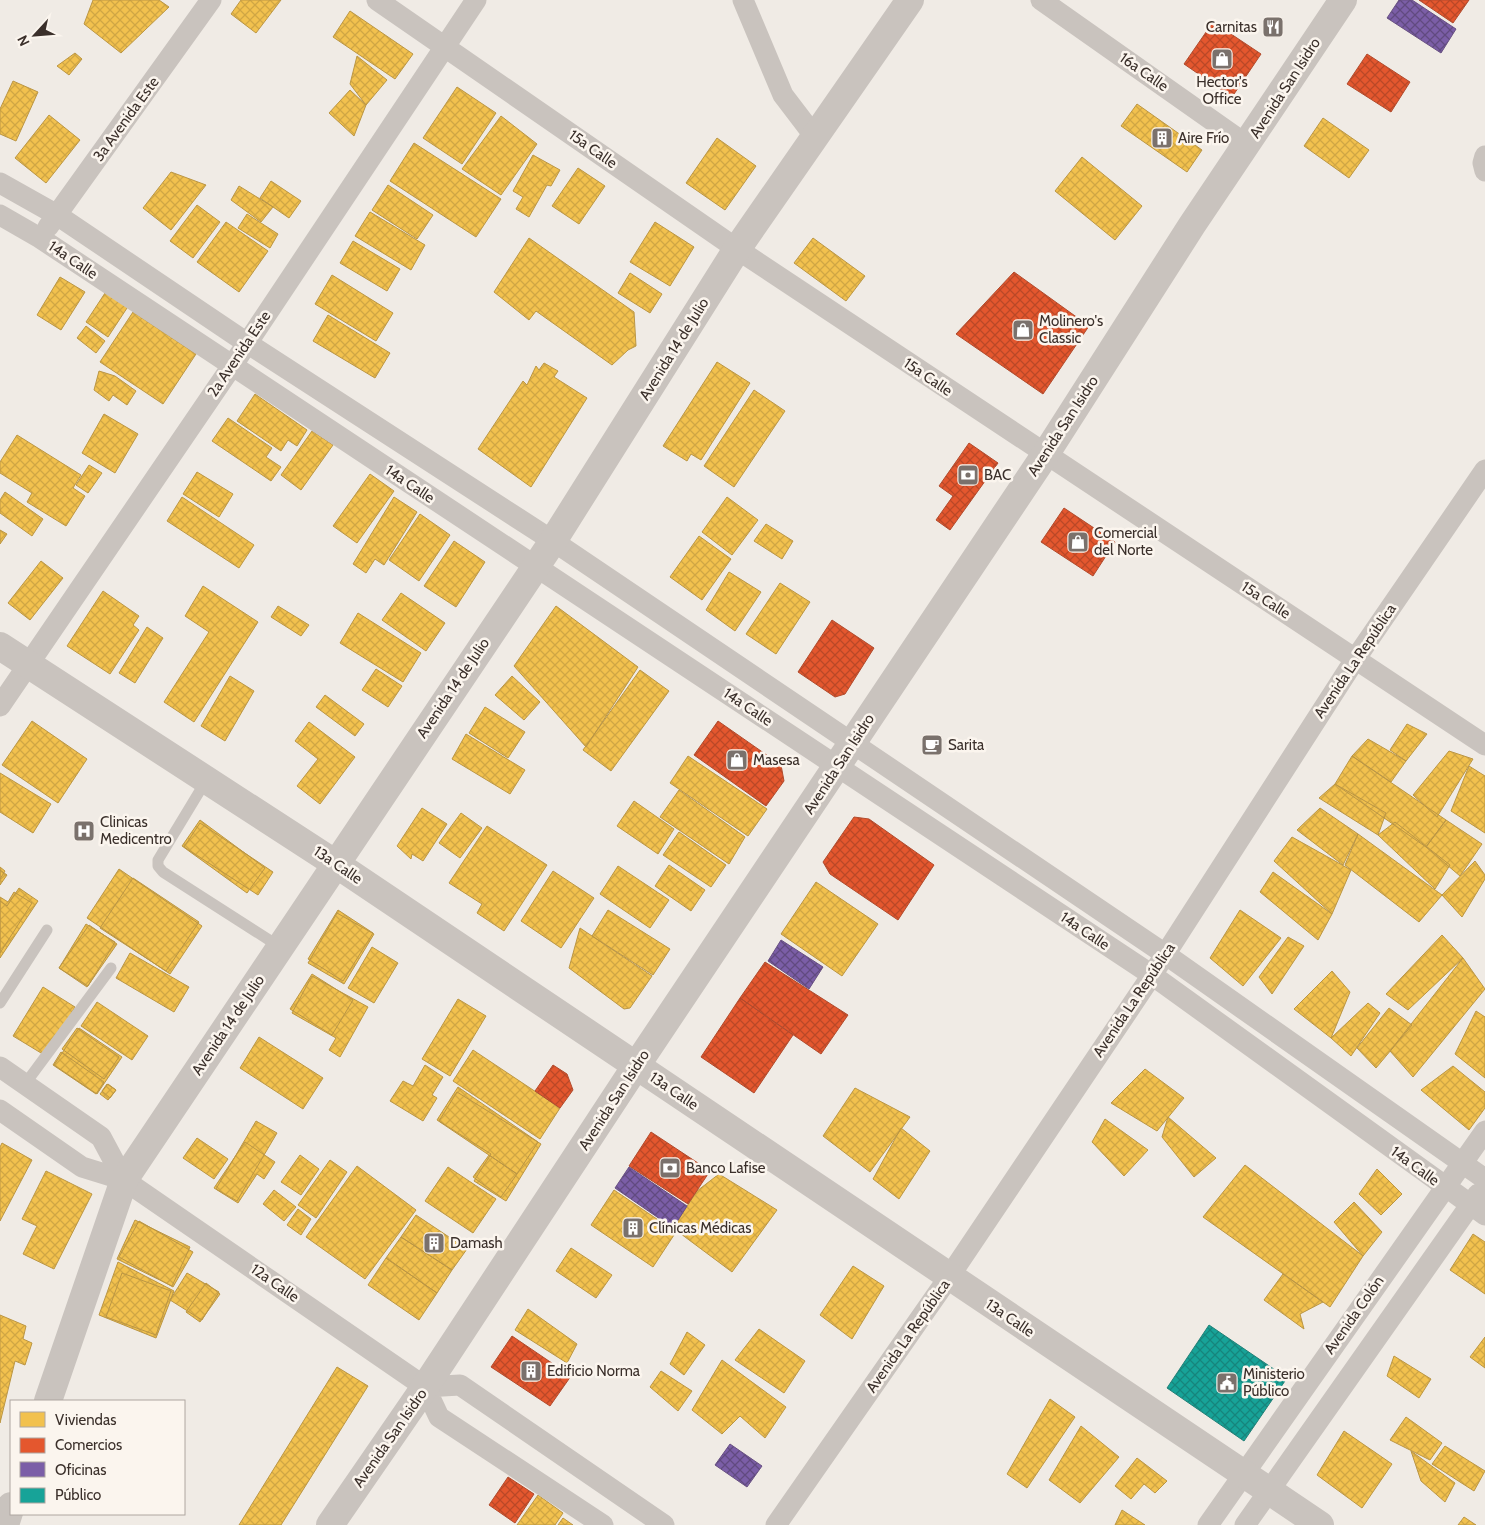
<svg xmlns="http://www.w3.org/2000/svg" width="1485" height="1525" viewBox="0 0 1485 1525" font-family="Cabin,sans-serif">
	<style>
		.homes { fill: url(#homes-cross-hatch); stroke: #bb9644 }
		.shops { fill: url(#shops-cross-hatch); stroke: #b14b2d }
		.offices { fill: url(#offices-cross-hatch); stroke: #685082 }
		.public { fill: url(#public-cross-hatch); stroke: #228077 }
		.lines { fill: none; stroke-linecap: round; stroke-linejoin: round }
		.service { stroke: #c9c3be; stroke-width: 11 }
		.minor { stroke: #c9c3be; stroke-width: 21 }
		.tertiary { stroke: #c9c3be; stroke-width: 28 }
		.labels { text-anchor: middle; dominant-baseline: central; stroke-width: 5; stroke-linejoin: round; paint-order: stroke }
		.poi-label { font-size: 15px; fill: #3b302b; stroke: #fbf5ee; text-anchor: start }
		.street-label { font-size: 15px; fill: #3b302b; stroke: #fbf5ee }
	</style>
	<defs>
		<pattern id="homes-cross-hatch" width="8" height="8" patternUnits="userSpaceOnUse" patternTransform="scale(1.25)"><rect width="8" height="8" fill="#f2c14e"/><path d="M0 0l8 8M0 8l8-8" fill="none" stroke="#d0a644"/></pattern>
		<pattern id="shops-cross-hatch" width="8" height="8" patternUnits="userSpaceOnUse" patternTransform="scale(1.25)"><rect width="8" height="8" fill="#e4572e"/><path d="M0 0l8 8M0 8l8-8" fill="none" stroke="#ba4827"/></pattern>
		<pattern id="offices-cross-hatch" width="8" height="8" patternUnits="userSpaceOnUse" patternTransform="scale(1.25)"><rect width="8" height="8" fill="#7b5ea7"/><path d="M0 0l8 8M0 8l8-8" fill="none" stroke="#614a80"/></pattern>
		<pattern id="public-cross-hatch" width="8" height="8" patternUnits="userSpaceOnUse" patternTransform="scale(1.25)"><rect width="8" height="8" fill="#17a398"/><path d="M0 0l8 8M0 8l8-8" fill="none" stroke="#16857c"/></pattern>
	</defs>
	<rect width="100%" height="100%" fill="#f0ebe5"/>
	<!-- homes -->
	<path class="homes" d="M93 0H159L169 7 121 53 84 24Z
		M241 0H281L256 33 231 14Z
		M350 11 413 54 395 79 333 37Z
		M75 53 82 59 69 75 57 66Z
		M357 56 387 80 366 105 350 84Z
		M13 81 38 92 16 141 0 134V109Z
		M457 87 496 113 462 164 423 138Z
		M350 90 366 105 354 136 329 113Z
		M1137 104 1202 150 1187 172 1121 126Z
		M49 115 80 140 46 183 15 158Z
		M501 116 537 144 501 195 462 169Z
		M1323 118 1369 150 1349 178 1304 146Z
		M717 138 756 166 725 210 686 183Z
		M414 143 501 199 476 237 390 181Z
		M533 155 560 170 551 186 547 185 529 217 516 209 523 197 513 191Z
		M1082 157 1142 206 1115 240 1055 191Z
		M578 168 605 186 579 224 552 206Z
		M171 172 206 185 171 230 143 208Z
		M271 181 301 201 289 218 260 198Z
		M388 185 433 215 417 239 372 210Z
		M239 186 273 207 261 222 231 200Z
		M197 205 220 222 193 258 170 241Z
		M370 212 425 245 411 270 355 236Z
		M247 214 278 234 270 248 238 228Z
		M226 222 268 251 239 292 197 262Z
		M655 222 694 247 670 286 630 262Z
		M529 238 634 312 636 346 628 350 612 365 536 311 529 320 494 292Z
		M813 238 865 276 846 301 794 263Z
		M353 241 400 269 387 291 340 263Z
		M630 273 662 294 650 313 618 293Z
		M332 275 393 313 376 341 315 304Z
		M60 277 85 292 61 330 37 315Z
		M107 290 129 305 108 337 86 322Z
		M133 312 196 354 163 404 100 362Z
		M328 315 390 353 375 378 313 341Z
		M86 326 105 341 96 353 77 338Z
		M717 362 750 383 701 460 691 454 687 461 663 446Z
		M544 363 558 371 554 377 587 398 531 487 478 449 523 381 527 385 536 366 539 370Z
		M99 371 115 376 136 391 127 405 113 395 109 401 94 390Z
		M754 390 785 411 734 487 704 466Z
		M255 394 307 430 297 446 288 440 281 451 237 421Z
		M104 414 138 434 115 473 82 453Z
		M228 418 272 448 266 457 281 467 271 481 212 441Z
		M312 431 333 445 301 490 281 475Z
		M17 435 81 475 73 488 85 496 66 526 27 502 32 493 0 473V462Z
		M89 465 102 473 88 493 76 485Z
		M197 472 233 494 219 517 183 494Z
		M370 474 394 491 357 543 333 526Z
		M5 492 43 519 32 536 0 513V500Z
		M182 497 254 545 239 568 167 521Z
		M394 497 417 512 384 565 375 559 366 573 353 564Z
		M727 497 758 520 732 555 702 532Z
		M420 514 450 535 419 581 389 560Z
		M766 524 793 541 782 559 754 541Z
		M0 530 7 534 0 544Z
		M699 536 731 559 702 600 670 577Z
		M454 541 485 562 456 607 424 586Z
		M41 561 63 578 30 620 8 603Z
		M729 572 761 592 735 631 706 610Z
		M780 583 810 602 776 654 746 634Z
		M203 586 258 622 194 722 164 702 209 632 185 616Z
		M103 591 139 616 133 625 139 630 110 674 67 646Z
		M401 593 445 623 426 651 382 620Z
		M278 606 309 625 301 636 271 617Z
		M556 606 638 667 586 747 514 666Z
		M358 613 421 653 403 682 340 643Z
		M147 627 163 638 135 683 119 673Z
		M376 669 402 686 388 707 362 690Z
		M640 670 669 691 611 771 583 750Z
		M230 676 254 691 225 741 201 726Z
		M512 676 540 702 524 720 495 695Z
		M325 695 364 724 355 736 316 707Z
		M485 707 525 732 508 758 469 733Z
		M32 721 87 759 58 803 2 765Z
		M309 722 355 757 320 804 297 786 318 759 295 741Z
		M1407 724 1427 734 1406 761 1390 750Z
		M466 734 525 770 510 794 452 759Z
		M1368 739 1406 761 1391 782 1352 756Z
		M1449 751 1473 759 1437 817 1413 795Z
		M688 756 767 809 748 836 670 783Z
		M1352 756 1446 820 1426 847 1335 784Z
		M1469 766 1485 776V833L1451 811Z
		M0 773 51 804 33 833 0 812Z
		M1335 784 1386 813 1378 835 1319 798Z
		M679 790 745 837 729 864 660 817Z
		M634 801 674 829 658 854 617 826Z
		M422 808 447 824 423 861 412 854 411 859 397 846Z
		M1320 808 1358 834 1343 865 1297 830Z
		M461 813 482 828 460 858 439 843Z
		M200 820 265 868 247 893 182 846Z
		M1446 820 1482 844 1460 876 1426 847Z
		M1395 822 1450 865 1435 889 1378 835Z
		M200 823 273 872 258 895 184 847Z
		M487 826 547 865 504 931 477 913 482 904 449 883Z
		M679 832 726 865 711 887 663 855Z
		M1358 834 1442 895 1419 922 1345 865Z
		M1292 837 1351 870 1332 914 1274 861Z
		M1475 861 1485 875V879L1462 917 1442 895Z
		M669 865 705 890 691 911 655 886Z
		M618 866 669 900 650 928 600 894Z
		M0 867 5 871 0 879Z
		M119 869 202 926 170 974 87 918Z
		M0 870 7 875 0 885Z
		M553 871 594 898 561 948 521 921Z
		M1273 872 1332 914 1318 940 1260 892Z
		M133 878 199 922 166 971 100 928Z
		M816 882 878 924 842 976 781 934Z
		M19 888 38 901 0 958V901L7 906Z
		M14 892 32 903 0 953V897L8 902Z
		M338 910 373 933 343 981 308 959Z
		M608 910 670 949 653 975 592 936Z
		M1240 910 1281 938 1243 986 1210 958Z
		M337 913 374 934 344 984 308 963Z
		M86 924 115 942 88 986 59 968Z
		M89 925 117 944 87 987 59 968Z
		M580 928 652 976 630 1008 624 1009 569 968Z
		M1442 935 1463 958 1408 1010 1386 994Z
		M1288 937 1304 946 1272 994 1259 977Z
		M372 947 398 963 374 1003 348 988Z
		M130 953 189 987 174 1012 116 978Z
		M1463 958 1485 989 1413 1077 1390 1051Z
		M1332 971 1350 992 1331 1038 1294 1009Z
		M312 974 353 1000 332 1035 290 1009Z
		M312 976 368 1007 340 1057 329 1050 336 1038 292 1013Z
		M43 987 75 1007 46 1056 13 1036Z
		M458 999 486 1016 450 1076 422 1059Z
		M97 1002 148 1036 132 1060 81 1026Z
		M1368 1003 1380 1013 1351 1056 1331 1038Z
		M1389 1008 1412 1025 1376 1068 1357 1048Z
		M1476 1011 1485 1017V1078L1455 1054Z
		M77 1028 119 1057 104 1079 62 1049Z
		M79 1028 122 1057 97 1094 54 1065Z
		M259 1037 323 1078 303 1109 240 1068Z
		M473 1050 560 1108 540 1139 453 1081Z
		M61 1052 104 1082 96 1094 53 1065Z
		M425 1065 443 1077 432 1095 437 1098 423 1121 390 1101 403 1081 413 1086Z
		M1453 1066 1485 1092V1108L1469 1130 1421 1090Z
		M1145 1069 1184 1098 1157 1131 1111 1103Z
		M107 1084 116 1090 110 1098 102 1091Z
		M108 1084 116 1090 108 1100 100 1094Z
		M458 1087 538 1142 517 1174 437 1120Z
		M855 1088 910 1117 870 1172 823 1136Z
		M457 1092 541 1144 506 1201 474 1181 491 1154 439 1121Z
		M1168 1117 1216 1158 1194 1177 1162 1137Z
		M1105 1119 1148 1150 1124 1176 1092 1142Z
		M256 1121 277 1133 237 1201 216 1189Z
		M901 1128 930 1151 899 1199 873 1179Z
		M197 1138 228 1159 214 1179 183 1158Z
		M245 1142 275 1162 264 1179 257 1174 238 1203 214 1188Z
		M2 1143 32 1160 0 1221V1147Z
		M300 1155 319 1169 301 1195 281 1182Z
		M489 1155 517 1174 501 1197 473 1177Z
		M330 1160 347 1172 316 1218 298 1205Z
		M1245 1165 1363 1256 1330 1307 1203 1217Z
		M357 1166 416 1210 365 1279 306 1237Z
		M448 1167 496 1199 473 1233 425 1201Z
		M1377 1169 1402 1194 1381 1215 1359 1194Z
		M46 1171 92 1194 54 1269 23 1254 37 1226 22 1219Z
		M719 1174 777 1210 732 1272 673 1228 697 1191Z
		M274 1190 296 1207 284 1221 263 1204Z
		M614 1190 676 1232 653 1267 591 1225Z
		M1354 1202 1382 1232 1363 1256 1334 1222Z
		M298 1209 311 1219 301 1235 287 1225Z
		M416 1215 467 1249 452 1270 401 1237Z
		M135 1220 190 1247 172 1286 117 1259Z
		M139 1221 193 1252 173 1287 119 1257Z
		M1473 1234 1485 1242V1294L1450 1270Z
		M401 1237 452 1270 437 1293 386 1258Z
		M571 1248 612 1275 596 1298 556 1271Z
		M386 1258 437 1293 419 1320 368 1285Z
		M118 1262 174 1291 156 1338 99 1315Z
		M853 1266 884 1286 852 1339 820 1315Z
		M122 1273 171 1291 156 1335 106 1317Z
		M187 1273 219 1292 202 1320 170 1300Z
		M1283 1274 1323 1302 1300 1314 1304 1329 1264 1300Z
		M206 1283 220 1294 200 1322 186 1312Z
		M528 1309 577 1344 567 1363 515 1330Z
		M0 1315 26 1326 23 1339 32 1343 25 1365 15 1361 0 1423Z
		M759 1329 805 1361 784 1393 735 1360Z
		M687 1332 705 1345 684 1375 670 1364Z
		M1485 1337V1368L1470 1357Z
		M1394 1356 1431 1379 1419 1398 1387 1376Z
		M722 1360 786 1407 765 1438 740 1416 722 1434 692 1410Z
		M337 1367 368 1386 281 1525H239Z
		M661 1371 692 1391 678 1411 650 1387Z
		M1050 1399 1075 1417 1027 1488 1007 1474Z
		M1406 1417 1442 1443 1430 1460 1390 1440Z
		M1081 1426 1119 1457 1080 1503 1049 1480Z
		M1344 1431 1392 1464 1362 1508 1317 1475Z
		M1445 1446 1485 1471 1474 1491 1432 1464Z
		M1411 1451 1455 1483 1445 1502 1421 1481Z
		M1137 1458 1167 1481 1155 1493 1144 1484 1131 1499 1115 1486Z
		M538 1495 563 1513 555 1525H517Z
		M1122 1510 1145 1525H1115Z
		M1464 1517 1476 1525H1458Z
		M563 1518 573 1525H558Z"/>
	<!-- shops -->
	<path class="shops" d="M1419 0H1469L1453 23Z
		M1213 22 1261 54 1232 97 1184 64Z
		M1367 54 1410 82 1391 112 1347 84Z
		M1014 272 1089 326 1043 394 956 334Z
		M969 443 998 463 950 530 936 520 953 496 939 486Z
		M1064 508 1115 542 1093 576 1041 542Z
		M832 620 874 648 845 694 835 697 798 672Z
		M718 721 781 765 784 781 766 806 694 755Z
		M854 817 869 819 934 865 898 920 830 874 823 862Z
		M765 962 848 1015 821 1054 740 998Z
		M740 998 793 1035 754 1093 701 1057Z
		M553 1065 567 1074 573 1090 560 1108 535 1091Z
		M651 1132 710 1171 688 1204 629 1166Z
		M512 1336 571 1376 550 1406 491 1367Z
		M508 1477 534 1494 515 1523 489 1505Z"/>
	<!-- offices -->
	<path class="offices" d="M1399 0H1412L1456 29 1441 53 1387 18Z
		M781 940 823 967 809 989 768 961Z
		M629 1167 687 1206 673 1228 615 1188Z
		M730 1444 762 1466 747 1487 715 1465Z"/>
	<!-- public -->
	<path class="public" d="M1209 1325 1287 1378 1244 1441 1167 1388Z"/>
	<g class="lines">
		<!-- service -->
		<path class="service" d="M207 779 158 860V866L163 872 280 947
			M0 1003 47 930
			M25 1084 111 968"/>
		<!-- minor -->
		<path class="minor" d="M377 0 737 249 1485 745
			M743 0 783 95 815 137
			M1041 0 1247 145
			M1485 156 1483 163 1485 171
			M0 183 57 215 247 343 553 541 1165 954 1485 1179
			M0 215 40 238 1152 975 1485 1215
			M48 227 211 0
			M0 706 232 366 476 0
			M0 1067 101 1137 124 1180
			M0 1110 82 1167 124 1180 425 1387 439 1417 603 1525
			M425 1387 460 1385 664 1525
			M776 1525 949 1277 1152 975 1356 658 1485 470
			M1208 1525 1485 1131
			M1245 1525 1478 1194"/>
		<!-- tertiary -->
		<path class="tertiary" d="M0 646 336 864 1320 1525
			M48 1401 124 1180 553 541 737 249 910 0
			M5 1525 11 1506
			M330 1525 425 1387 636 1066 1045 455 1192 225 1343 0"/>
	</g>
	<!-- icons -->
	<defs>
		<g id="restaurant-square" transform="scale(1.125)"><rect x="-9" y="-9" width="18" height="18" rx="4" fill="#7a716c" stroke="#fbf5ee"/><path d="M-5-6h1v4h1v-4h1v4h1v-4h1v5L-1.5 .5V6h-2V.5L-5-1ZM5-6V6H3V1.5H1.5Q1.5-4 5-6Z" fill="#fff"/></g>
		<g id="shop-square" transform="scale(1.125)"><rect x="-9" y="-9" width="18" height="18" rx="4" fill="#7a716c" stroke="#fbf5ee"/><path d="M-5-2.5h2.3a2.7 3.5 0 0 1 5.4 0H5L5.5 6h-11ZM-1.5-2.5h3a1.5 2.3 0 0 0-3 0Z" fill="#fff"/></g>
		<g id="building-square" transform="scale(1.125)"><rect x="-9" y="-9" width="18" height="18" rx="4" fill="#7a716c" stroke="#fbf5ee"/><path d="M-4-6H4V6H1V3H-1V6H-4ZM-2.5-4.3h1.7v1.8h-1.7ZM.8-4.3h1.7v1.8H.8ZM-2.5-1h1.7V.8h-1.7ZM.8-1h1.7V.8H.8Z" fill="#fff"/></g>
		<g id="bank-square" transform="scale(1.125)"><rect x="-9" y="-9" width="18" height="18" rx="4" fill="#7a716c" stroke="#fbf5ee"/><path d="M-6-4H6V4H-6ZM0-2.3a2.3 2.3 0 1 0 0 4.6a2.3 2.3 0 1 0 0-4.6Z" fill="#fff"/></g>
		<g id="cafe-square" transform="scale(1.125)"><rect x="-9" y="-9" width="18" height="18" rx="4" fill="#7a716c" stroke="#fbf5ee"/><path d="M-5.5-4.5H6V0H3Q3 3.5 0 3.5H-2.5Q-5.5 3.5-5.5 0ZM3-3.2v2h1.7v-2ZM-6 4.5H4V6H-6Z" fill="#fff"/></g>
		<g id="hospital-square" transform="scale(1.125)"><rect x="-9" y="-9" width="18" height="18" rx="4" fill="#7a716c" stroke="#fbf5ee"/><path d="M-5-5h3v3.5h4V-5h3V5h-3V1.5h-4V5h-3Z" fill="#fff"/></g>
		<g id="civic-square" transform="scale(1.125)"><rect x="-9" y="-9" width="18" height="18" rx="4" fill="#7a716c" stroke="#fbf5ee"/><path d="M-.6-6.5H3V-4.5H.6V-3L4-1V1h2V6H-6V1h2V-1L-.6-3ZM-1.2 2.5V6h2.4V2.5Z" fill="#fff"/></g>
	</defs>
	<g fill-rule="evenodd">
		<use href="#restaurant-square" x="1273" y="27"/>
		<use href="#shop-square" x="1222" y="59"/>
		<use href="#building-square" x="1162" y="138"/>
		<use href="#shop-square" x="1023" y="330"/>
		<use href="#bank-square" x="968" y="475"/>
		<use href="#shop-square" x="1078" y="542"/>
		<use href="#cafe-square" x="932" y="745"/>
		<use href="#shop-square" x="737" y="760"/>
		<use href="#hospital-square" x="84" y="831"/>
		<use href="#bank-square" x="670" y="1168"/>
		<use href="#building-square" x="633" y="1228"/>
		<use href="#building-square" x="434" y="1243"/>
		<use href="#building-square" x="531" y="1371"/>
		<use href="#civic-square" x="1227" y="1383"/>
	</g>
	<g class="labels">
		<!-- poi labels -->
		<g class="poi-label">
			<text x="1257" y="27" text-anchor="end">Carnitas</text>
			<text x="1222" y="82" text-anchor="middle">Hector's<tspan x="1222" dy="17">Office</tspan></text>
			<text x="1178" y="138">Aire Frío</text>
			<text x="1039" y="321">Molinero's<tspan x="1039" dy="17">Classic</tspan></text>
			<text x="984" y="475">BAC</text>
			<text x="1094" y="533">Comercial<tspan x="1094" dy="17">del Norte</tspan></text>
			<text x="948" y="745">Sarita</text>
			<text x="753" y="760">Masesa</text>
			<text x="100" y="822">Clinicas<tspan x="100" dy="17">Medicentro</tspan></text>
			<text x="686" y="1168">Banco Lafise</text>
			<text x="649" y="1228">Clínicas Médicas</text>
			<text x="450" y="1243">Damash</text>
			<text x="547" y="1371">Edificio Norma</text>
			<text x="1243" y="1374">Ministerio<tspan x="1243" dy="17">Público</tspan></text>
		</g>
		<!-- street labels -->
		<g class="street-label">
			<text transform="translate(1144 72) rotate(35)">16a Calle</text>
			<text transform="translate(1285 88) rotate(-57)">Avenida San Isidro</text>
			<text transform="translate(126 119) rotate(-54)">3a Avenida Este</text>
			<text transform="translate(593 149) rotate(35)">15a Calle</text>
			<text transform="translate(73 260) rotate(34)">14a Calle</text>
			<text transform="translate(674 349) rotate(-58)">Avenida 14 de Julio</text>
			<text transform="translate(239 354) rotate(-56)">2a Avenida Este</text>
			<text transform="translate(928 377) rotate(34)">15a Calle</text>
			<text transform="translate(1063 426) rotate(-57)">Avenida San Isidro</text>
			<text transform="translate(410 484) rotate(34)">14a Calle</text>
			<text transform="translate(1266 600) rotate(33)">15a Calle</text>
			<text transform="translate(1355 661) rotate(-56)">Avenida La República</text>
			<text transform="translate(453 688) rotate(-56)">Avenida 14 de Julio</text>
			<text transform="translate(748 707) rotate(34)">14a Calle</text>
			<text transform="translate(839 764) rotate(-57)">Avenida San Isidro</text>
			<text transform="translate(338 865) rotate(34)">13a Calle</text>
			<text transform="translate(1085 931) rotate(34)">14a Calle</text>
			<text transform="translate(1134 1000) rotate(-56)">Avenida La República</text>
			<text transform="translate(228 1025) rotate(-56)">Avenida 14 de Julio</text>
			<text transform="translate(674 1091) rotate(34)">13a Calle</text>
			<text transform="translate(614 1100) rotate(-57)">Avenida San Isidro</text>
			<text transform="translate(1415 1166) rotate(36)">14a Calle</text>
			<text transform="translate(275 1283) rotate(35)">12a Calle</text>
			<text transform="translate(1354 1315) rotate(-55)">Avenida Colón</text>
			<text transform="translate(1010 1318) rotate(34)">13a Calle</text>
			<text transform="translate(908 1336) rotate(-55)">Avenida La República</text>
			<text transform="translate(390 1438) rotate(-55)">Avenida San Isidro</text>
		</g>
	</g>
	<!-- legend -->
	<rect x="10" y="1400" width="175" height="115" fill="#fbf5ee" stroke="#aea6a0"/>
	<rect x="20" y="1412" width="25" height="15" fill="#f2c14e" stroke="#aea6a0"/>
	<text x="55" y="1425" font-size="15" fill="#3b302b">Viviendas</text>
	<rect x="20" y="1438" width="25" height="15" fill="#e4572e" stroke="#aea6a0"/>
	<text x="55" y="1450" font-size="15" fill="#3b302b">Comercios</text>
	<rect x="20" y="1462" width="25" height="15" fill="#7b5ea7" stroke="#aea6a0"/>
	<text x="55" y="1475" font-size="15" fill="#3b302b">Oficinas</text>
	<rect x="20" y="1488" width="25" height="15" fill="#17a398" stroke="#aea6a0"/>
	<text x="55" y="1500" font-size="15" fill="#3b302b">Público</text>
	<!-- north arrow -->
	<g transform="translate(35 35) rotate(244)" stroke="#fbf5ee" stroke-width="4" paint-order="stroke">
	<path d="M0-4L9 19L0 12L-9 19Z" fill="#3b302b"/>
	<text y="-8" font-size="14" font-weight="bold" text-anchor="middle" fill="#3b302b">N</text>
	</g>
</svg>
